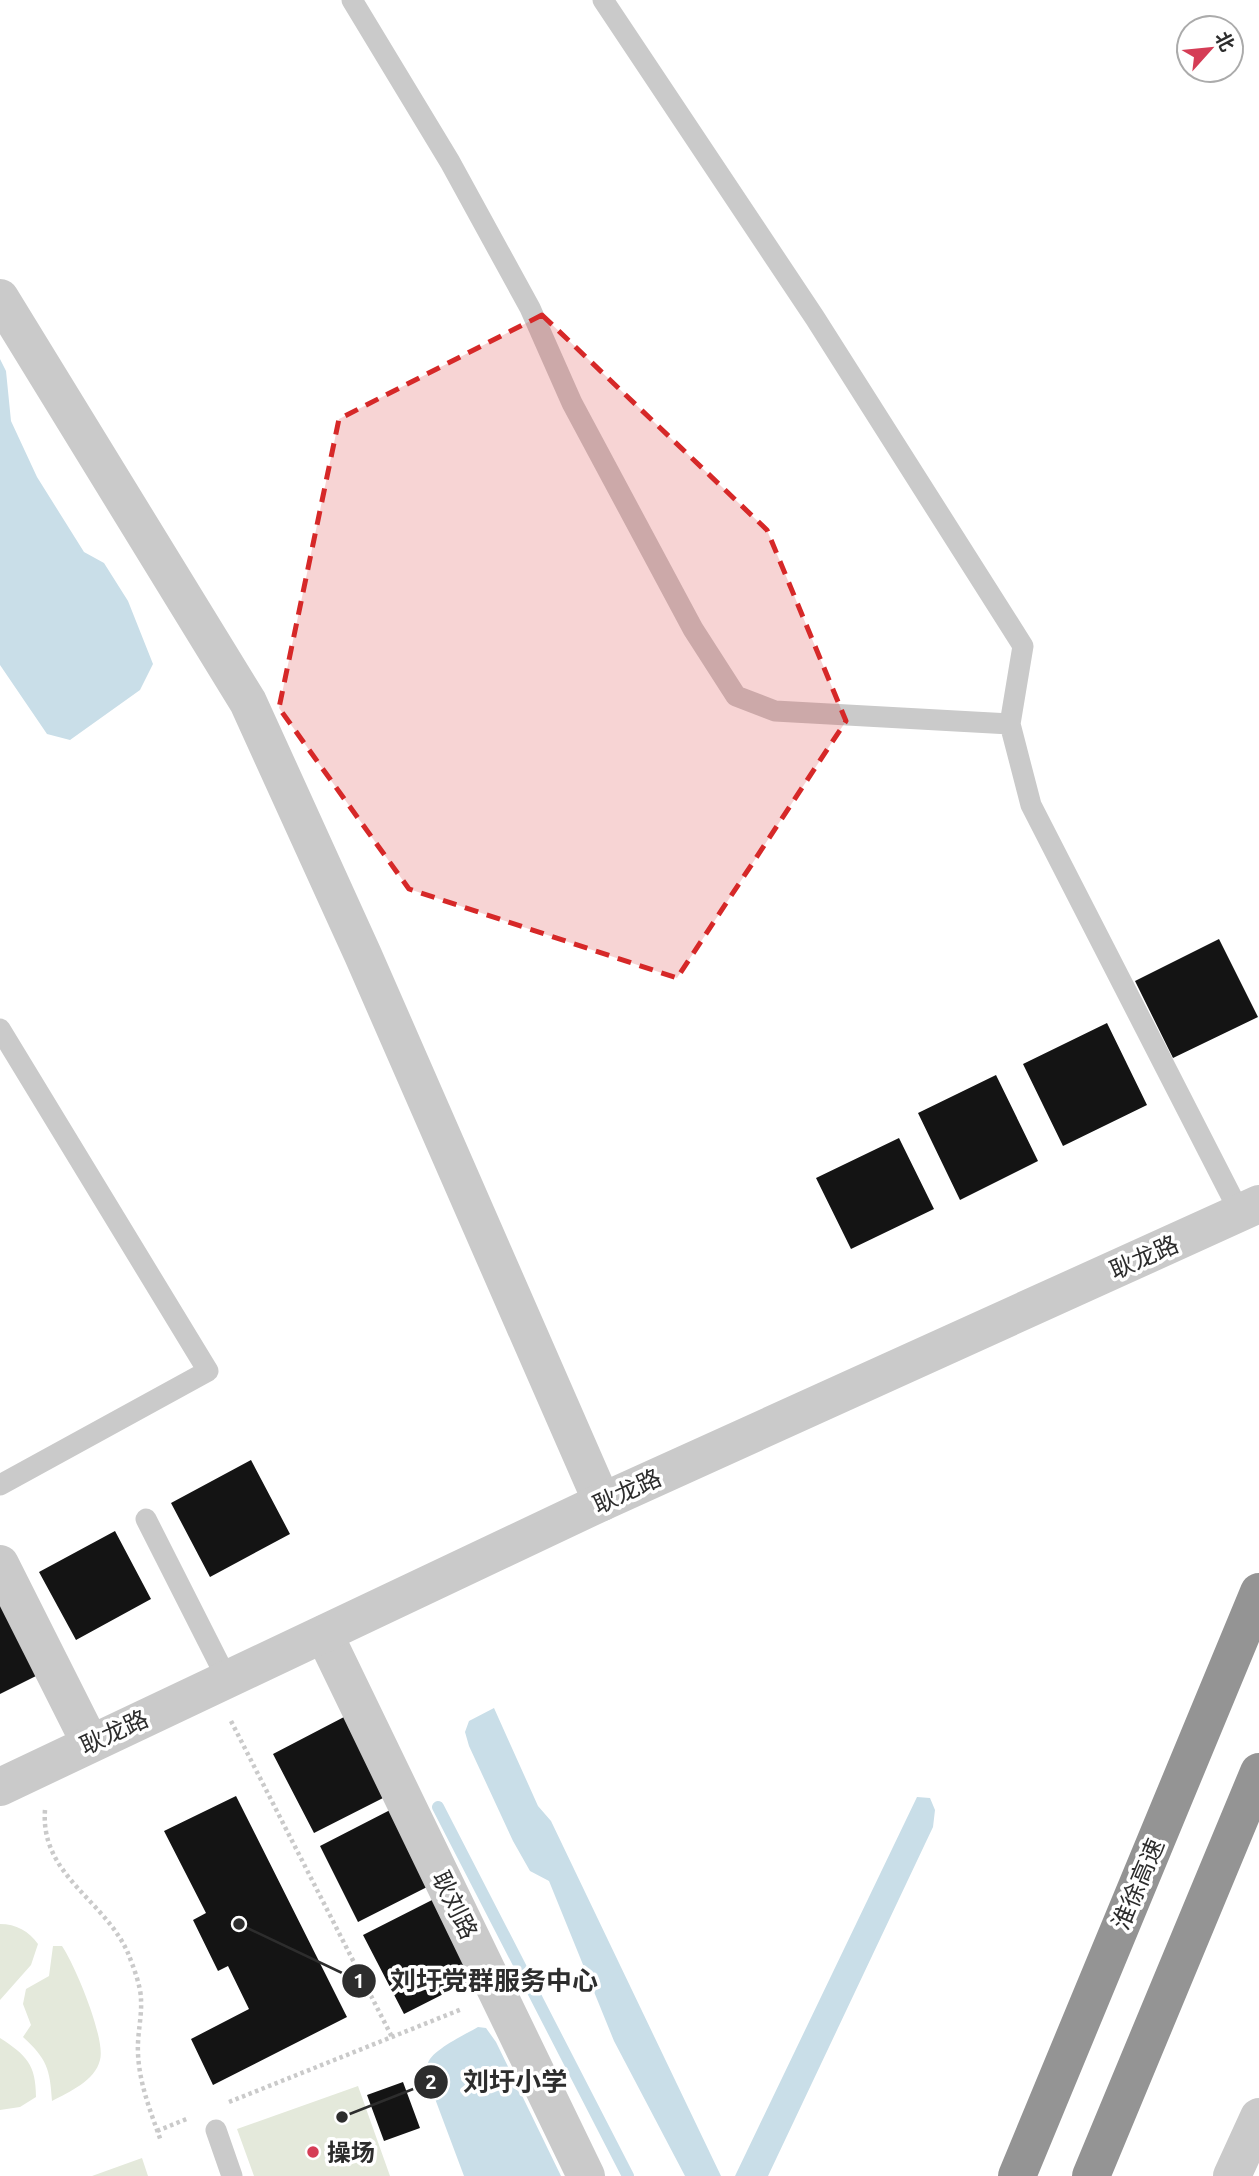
<svg xmlns="http://www.w3.org/2000/svg" width="1259" height="2176" viewBox="0 0 1259 2176" font-family="Ubuntu,'Noto Sans SC',sans-serif">
	<style>
		.green { fill: #e4e9db }
		.water { fill: #c9dee8 }
		.lines { fill: none; stroke-linecap: round; stroke-linejoin: round }
		.stream { stroke: #c9dee8; stroke-width: 12 }
		.building { fill: #141414 }
		.path { stroke: #cacaca; stroke-width: 4.5; stroke-dasharray: 3.5 3.5; stroke-linecap: butt }
		.service { stroke: #cacaca; stroke-width: 21 }
		.minor { stroke: #cacaca; stroke-width: 38 }
		.tertiary { stroke: #cacaca; stroke-width: 38 }
		.motorway { stroke: #949494; stroke-width: 38 }
		.marked { fill: #d62828; fill-opacity: 0.2; stroke: #d62828; stroke-width: 5; stroke-dasharray: 14 9; stroke-linejoin: round }
		.poi-dot { fill: #d53d56; stroke: #fff; stroke-width: 2.5 }
		.labels { text-anchor: middle; dominant-baseline: central; stroke-width: 7; stroke-linejoin: round; paint-order: stroke }
		.street-label { font-size: 24px; fill: #2d2d2d; stroke: #fff }
		.poi-label { font-size: 24px; font-weight: bold; fill: #2d2d2d; stroke: #fff; text-anchor: start }
		.leader { fill: none; stroke: #2d2d2d; stroke-width: 2.5 }
		.callout-dot { fill: #2d2d2d; stroke: #fff; stroke-width: 2.5 }
		.mark-label { font-size: 21px; text-anchor: middle; font-weight: bold; fill: #fff }
		.callout-label { font-size: 26px; text-anchor: middle; font-weight: bold; fill: #2d2d2d; stroke: #fff; stroke-width: 7; stroke-linejoin: round; paint-order: stroke }
	</style>
	<rect width="100%" height="100%" fill="#fff"/>
	<!-- green -->
	<path class="green" d="M0 1924C16 1924 29 1931 38 1944L31 1965 0 2000Z
		M53 1946H62C75 1965 106 2039 100 2060 95 2081 69 2092 52 2101 50 2069 47 2059 23 2037L31 2025 23 2004 26 1989 49 1976Z
		M0 2038C26 2055 36 2064 36 2097L20 2107 0 2110Z
		M358 2086 390 2176H254L237 2129Z
		M142 2158 148 2176H92Z"/>
	<!-- water -->
	<path class="water" d="M0 359 6 371 11 421 37 477 84 552 104 563 128 601 153 664 140 690 70 740 47 734 0 665Z
		M494 1708 538 1806 551 1821 721 2176H685L614 2041 549 1881 530 1871 513 1841 469 1746 465 1732 469 1721Z
		M917 1797 930 1798 935 1810 933 1827 768 2176H735Z
		M478 2027 486 2028 496 2042 561 2176H464L428 2080C428 2075 426 2068 428 2063 432 2050 466 2034 478 2027Z"/>
	<g class="lines">
		<!-- stream -->
		<path class="stream" d="M438 1807 628 2176"/>
	</g>
	<!-- building -->
	<path class="building" d="M1219 939 1258 1017 1173 1058 1135 981Z
		M1107 1023 1147 1105 1063 1146 1023 1064Z
		M996 1075 1038 1161 960 1200 918 1113Z
		M899 1138 934 1209 851 1249 816 1178Z
		M251 1460 290 1534 210 1577 171 1503Z
		M115 1531 151 1599 76 1640 39 1572Z
		M0 1584 44 1672 0 1694Z
		M344 1717 385 1797 314 1833 273 1754Z
		M236 1796 347 2017 213 2085 191 2039 249 2009 228 1966 218 1971 193 1920 206 1913 164 1831Z
		M392 1809 431 1885 358 1922 320 1846Z
		M436 1898 477 1977 404 2014 363 1935Z
		M403 2082 420 2128 384 2141 367 2095Z"/>
	<g class="lines">
		<!-- path -->
		<path class="path" d="M231 1721 392 2037
			M45 1810C40 1875 104 1899 128 1953 133 1966 141 1986 141 2000 142 2017 137 2035 138 2053 139 2083 151 2113 161 2141
			M229 2102 462 2009
			M157 2131 189 2118"/>
		<!-- service -->
		<path class="service" d="M352 0 450 162 530 308 572 403 693 629 736 696 775 711 1010 724
			M603 0 815 318 1023 646 1010 724 1031 805 1240 1213
			M0 1029 208 1371 0 1485
			M146 1519 227 1679
			M216 2130 232 2176"/>
		<!-- minor -->
		<path class="minor" d="M0 298 248 702 363 955 602 1502
			M0 1564 90 1743
			M324 1634 586 2176
			M1232 2176 1259 2117"/>
		<!-- tertiary -->
		<path class="tertiary" d="M0 1787 602 1502 1259 1204"/>
		<!-- motorway -->
		<path class="motorway" d="M1017 2176 1259 1592
			M1091 2176 1259 1772"/>
	</g>
	<!-- marked area -->
	<path class="marked" d="M542 315 767 530 846 721 677 978 409 889 279 708 339 419Z"/>
	<!-- markers -->
	<circle class="poi-dot" cx="313" cy="2152" r="7"/>
	<g class="labels">
		<!-- street labels -->
		<g class="street-label">
			<text transform="translate(1144 1257) rotate(-24)">耿龙路</text>
			<text transform="translate(627 1491) rotate(-25)">耿龙路</text>
			<text transform="translate(114 1732) rotate(-25)">耿龙路</text>
			<text transform="translate(1138 1884) rotate(-67)">淮徐高速</text>
			<text transform="translate(455 1905) rotate(64)">耿刘路</text>
		</g>
		<!-- poi labels -->
		<g class="poi-label">
			<text x="327" y="2152">操场</text>
		</g>
	</g>
	<!-- callouts -->
	<path class="leader" d="M239 1924L359 1981M342 2117L431 2082"/>
	<g class="callout-dot">
		<circle cx="239" cy="1924" r="7"/>
		<circle cx="342" cy="2117" r="7"/>
		<circle cx="359" cy="1981" r="18"/>
		<circle cx="431" cy="2082" r="18"/>
	</g>
	<g class="mark-label">
		<text x="359" y="1988">1</text>
		<text x="431" y="2089">2</text>
	</g>
	<g class="callout-label">
		<text x="494" y="1990">刘圩党群服务中心</text>
		<text x="515" y="2091">刘圩小学</text>
	</g>
	<!-- north arrow -->
	<g transform="translate(1210 49) rotate(63)"><circle r="33" fill="#ffffff" stroke="#ababab" stroke-width="2"/>
	<path d="M0-5L12 26L0 18L-12 26Z" fill="#d53d56"/>
	<text y="-10" font-size="19" font-weight="bold" text-anchor="middle" fill="#2d2d2d">北</text>
	</g>
</svg>
